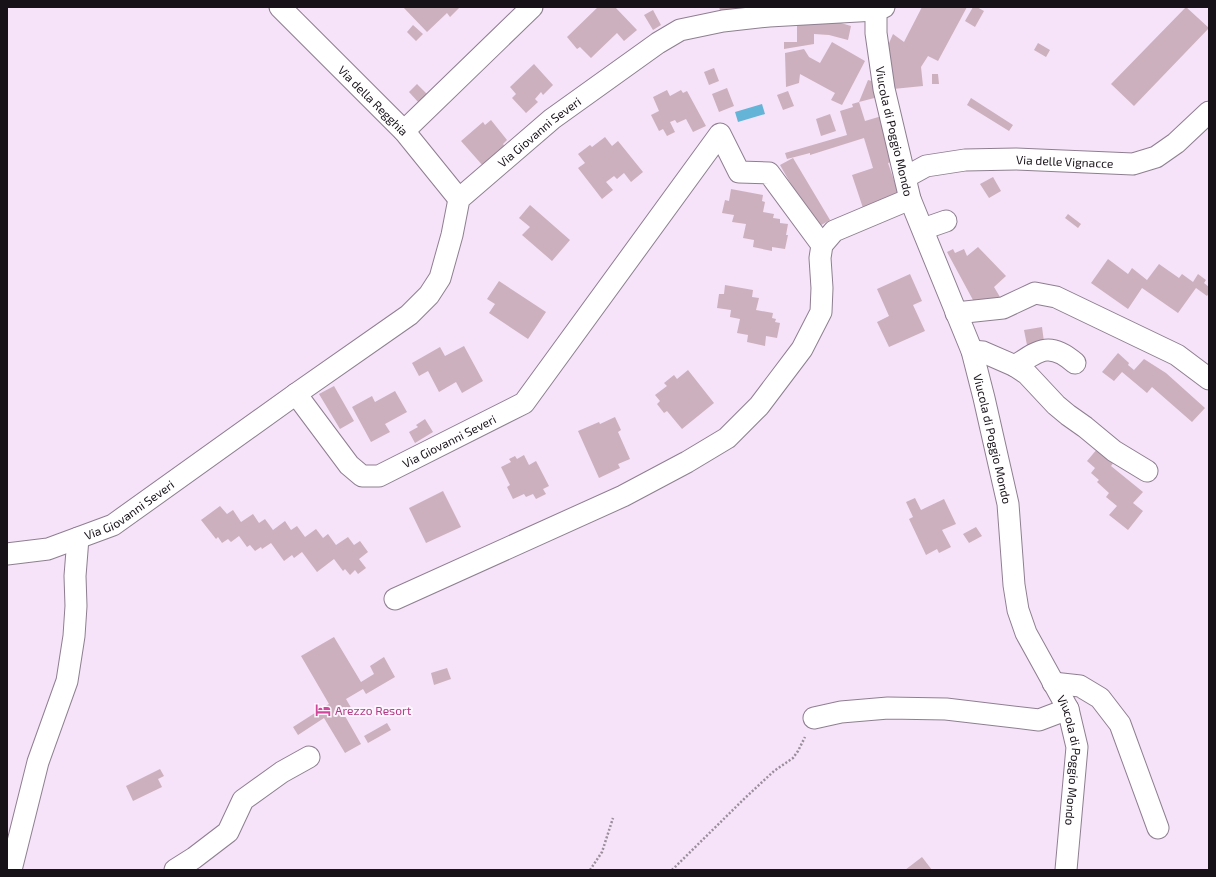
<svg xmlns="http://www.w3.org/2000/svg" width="1216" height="877" viewBox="0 0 1216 877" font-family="'Exo 2',sans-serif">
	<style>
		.water { fill: #64b4d8 }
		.building { fill: #ccb0bd }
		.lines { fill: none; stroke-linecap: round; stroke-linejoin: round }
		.minor-casing { stroke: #8f7e91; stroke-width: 23 }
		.path { stroke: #9a8d9c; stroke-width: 2.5; stroke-dasharray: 2 2; stroke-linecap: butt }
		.minor { stroke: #fff; stroke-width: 21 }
		.labels { text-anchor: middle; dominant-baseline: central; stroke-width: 4; stroke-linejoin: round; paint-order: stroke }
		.street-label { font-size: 12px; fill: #171118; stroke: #fcf5fd }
		.hotel-label { font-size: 12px; fill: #b23c85; stroke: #fcf5fd; text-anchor: start }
	</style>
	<rect width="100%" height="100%" fill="#f6e3f9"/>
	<!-- water -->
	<path class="water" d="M762 104 765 114 738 122 735 112Z"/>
	<!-- building -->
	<path class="building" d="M403 7H460L450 17 447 13 427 32Z
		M598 7H615L637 30 624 41 617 33 591 58 580 47 577 49 567 37Z
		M719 7H763L721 14Z
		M922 7H967L938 61 928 56 921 67 923 86 893 89 886 50 893 34 904 42Z
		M973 7H977L984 11 975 27 965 21Z
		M1186 7 1209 28 1134 106 1111 84Z
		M653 10 661 25 653 30 644 15Z
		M797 21H834L851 26 848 40 829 35 814 34V44L784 49V42H797Z
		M413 25 423 34 416 41 407 32Z
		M832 42 865 61 842 105 831 100 835 93 800 74 799 83 786 87 785 53 804 49 809 57 820 63Z
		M1038 43 1050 50 1046 57 1034 50Z
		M534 64 553 85 543 95 541 92 535 99 538 102 526 113 512 98 516 94 510 87Z
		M714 68 719 81 709 85 704 72Z
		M932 74H938L939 84H932Z
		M868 80 879 83 882 96 859 102Z
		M417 84 428 95 419 103 409 92Z
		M727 88 734 106 719 112 712 94Z
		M667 90 670 96 681 90 683 93 687 91 706 126 693 132 686 119 677 123 675 120 670 122 675 132 667 136 663 129 659 131 651 115 659 111 653 97Z
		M788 91 794 106 783 110 777 95Z
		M971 98 1013 125 1009 131 967 105Z
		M859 102 865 121 885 115 891 162 888 163 900 198 864 211 852 175 873 168 864 138 810 155V153L787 159 785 153 847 135 840 111 853 107 852 104Z
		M830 114 836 131 821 136 816 119Z
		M491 120 507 140 503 144 506 148 484 167 461 141 483 122 485 125Z
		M605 137 612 146 618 141 643 172 631 182 624 173 617 179 614 176 606 182 613 190 602 199 578 168 585 163 578 154 590 145 592 147Z
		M793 158 830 220 816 228 780 165Z
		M993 177 1001 191 989 198 980 184Z
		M731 189 763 195 762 201 765 202 763 212 774 214 773 218 780 219V223L788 224 786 235H788L785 249 772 247V251L753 247 754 240 743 238 746 224 732 222 734 215 722 213 725 200 729 201Z
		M530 205 570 240 552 261 522 235 530 227 519 218Z
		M1068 214 1081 224 1078 228 1065 218Z
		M978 247 1006 276 994 287 1000 297 983 301 973 300 947 252 953 249 955 253 964 249 967 256Z
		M1108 259 1128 274 1132 268 1147 280 1159 264 1179 278 1182 274 1193 282 1198 274 1206 280 1204 283 1209 287V293L1207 296 1196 288 1178 313 1142 288 1128 309 1091 283Z
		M910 274 922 301 913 305 925 331 889 347 877 322 889 316 877 289Z
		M499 281 546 312 528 339 489 313 495 304 487 299Z
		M725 285 753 290 752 297 759 298 756 310 773 313 772 318 776 319 775 322 780 323 777 338 766 336 765 346 747 342 748 335 737 333 740 319 730 317 731 310 717 308 719 294H724Z
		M1042 327 1044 342 1027 345 1024 330Z
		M464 346 483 381 462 393 456 382 439 392 428 371 419 376 412 363 440 347 445 356Z
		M1118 353 1129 363 1128 365 1134 370 1144 359 1166 373 1205 408 1192 422 1152 387 1147 393 1122 372 1114 381 1102 372Z
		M688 370 714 403 682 429 667 411 664 413 657 404 660 401 655 395 667 386 664 383 674 375 677 379Z
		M334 386 354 421 340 429 319 394Z
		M395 391 407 412 385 424 390 432 371 442 352 407 372 396 375 402Z
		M615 417 621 430 618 432 630 459 618 464 620 468 599 478 578 431 599 422 600 424Z
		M425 419 433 432 415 443 409 432 418 427 416 425Z
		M1098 448 1114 462 1111 466 1143 492 1133 503 1143 511 1128 530 1109 515 1117 506 1106 497 1109 493 1097 482 1099 480 1091 473 1095 468 1087 461Z
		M524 455 529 465 536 461 549 486 543 489 546 494 536 499 533 494 526 497 524 494 513 499 507 487 510 485 501 467 511 462 509 459 515 456 517 459Z
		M443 491 461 527 426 543 409 508Z
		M915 498 921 510 944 499 956 524 942 530 951 547 939 553 937 549 926 555 909 519 913 517 906 502Z
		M220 506 227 514 233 510 241 522 253 514 259 523 265 519 273 530 285 521 291 530 297 526 305 537 316 529 323 538 328 534 336 545 348 537 354 545 360 541 368 552 359 559 366 568 358 574 355 570 350 575 345 569 343 571 334 559 317 572 302 552 294 558 292 555 284 561 271 543 262 549 261 547 255 551 250 545 247 547 239 536 231 542 228 539 222 543 218 537 216 539 201 520Z
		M976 527 982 536 969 543 963 534Z
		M334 637 361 682 374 674 370 666 384 657 395 677 366 694 363 689 346 699 353 711 345 716 361 744 345 753 324 718 298 735 293 727 329 704 301 656Z
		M447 668 451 679 434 685 431 673Z
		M387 723 391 730 368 743 364 736Z
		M160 769 164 776 158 779 162 787 133 801 126 786Z
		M922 857 932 870H905Z"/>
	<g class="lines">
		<!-- minor casing -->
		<g class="minor-casing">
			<g id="minor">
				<path id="s1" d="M280 7 404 131 459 199"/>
				<path id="s2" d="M876 10V33L884 89 910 199 972 351 984 398 1008 504 1014 585 1018 610 1026 633 1068 709 1077 747 1066 870"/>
				<path d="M404 131 532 7"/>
				<path id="s3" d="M906 177 926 166 965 160 1016 159 1133 164 1156 157 1176 143 1209 112"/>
				<path d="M923 229 946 221"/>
				<path d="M956 313 1003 308 1035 293 1056 297 1177 355 1209 379"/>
				<path d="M972 351 983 352 1015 366 1027 374 1056 405 1068 415 1085 427 1114 451 1147 471"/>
				<path d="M1015 366C1039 350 1050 341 1075 363"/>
				<path id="s4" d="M296 394 349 465 362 476H379L524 403 720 134 739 172 769 173 822 245"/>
				<path id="s5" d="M7 554 48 549 113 525 296 394 409 315 429 295 440 278 452 235 459 199 552 119 658 43 680 30 723 21 769 16 876 10 884 7"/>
				<path d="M395 599 623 496 687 462 727 438 759 406 802 349 821 312 822 288 820 258 822 245 834 231 910 199"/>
				<path d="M1053 683 1080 686 1100 698 1120 724 1158 828"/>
				<path d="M814 718 841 712 888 708 946 709 1039 720 1068 709"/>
				<path d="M11 870 38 762 67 681 74 636 76 606 75 576 78 538"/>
				<path d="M175 870 194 858 228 832 243 800 282 772 309 757"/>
			</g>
		</g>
		<!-- path -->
		<path class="path" d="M590 870 602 852 613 818
			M672 870 745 798 774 771 793 758 798 751 805 737"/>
		<!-- minor -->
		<use href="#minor" class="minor"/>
	</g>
	<!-- icons -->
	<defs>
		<g id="hotel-bare" transform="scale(1.2)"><path d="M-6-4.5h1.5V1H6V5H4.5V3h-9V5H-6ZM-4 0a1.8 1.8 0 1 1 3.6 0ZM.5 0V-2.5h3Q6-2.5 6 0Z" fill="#d1479c" stroke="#fcf5fd" stroke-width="2.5" paint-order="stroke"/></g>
	</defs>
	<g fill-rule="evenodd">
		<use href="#hotel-bare" x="323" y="710"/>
	</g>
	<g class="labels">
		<!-- street labels -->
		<g class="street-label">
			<text stroke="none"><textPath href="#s1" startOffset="132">Via della Regghia</textPath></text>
			<text stroke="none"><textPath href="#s2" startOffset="123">Viucola di Poggio Mondo</textPath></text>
			<text stroke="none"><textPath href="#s5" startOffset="708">Via Giovanni Severi</textPath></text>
			<text stroke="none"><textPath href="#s3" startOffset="162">Via delle Vignacce</textPath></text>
			<text stroke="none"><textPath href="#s2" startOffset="447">Viucola di Poggio Mondo</textPath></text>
			<text stroke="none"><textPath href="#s4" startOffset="201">Via Giovanni Severi</textPath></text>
			<text stroke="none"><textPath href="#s5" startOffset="132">Via Giovanni Severi</textPath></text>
			<text stroke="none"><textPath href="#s2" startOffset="783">Viucola di Poggio Mondo</textPath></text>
		</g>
		<!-- hotel labels -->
		<g class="hotel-label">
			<text x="335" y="710">Arezzo Resort</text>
		</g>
	</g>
	<!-- border -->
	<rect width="1216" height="877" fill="none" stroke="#171118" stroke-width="16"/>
</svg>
